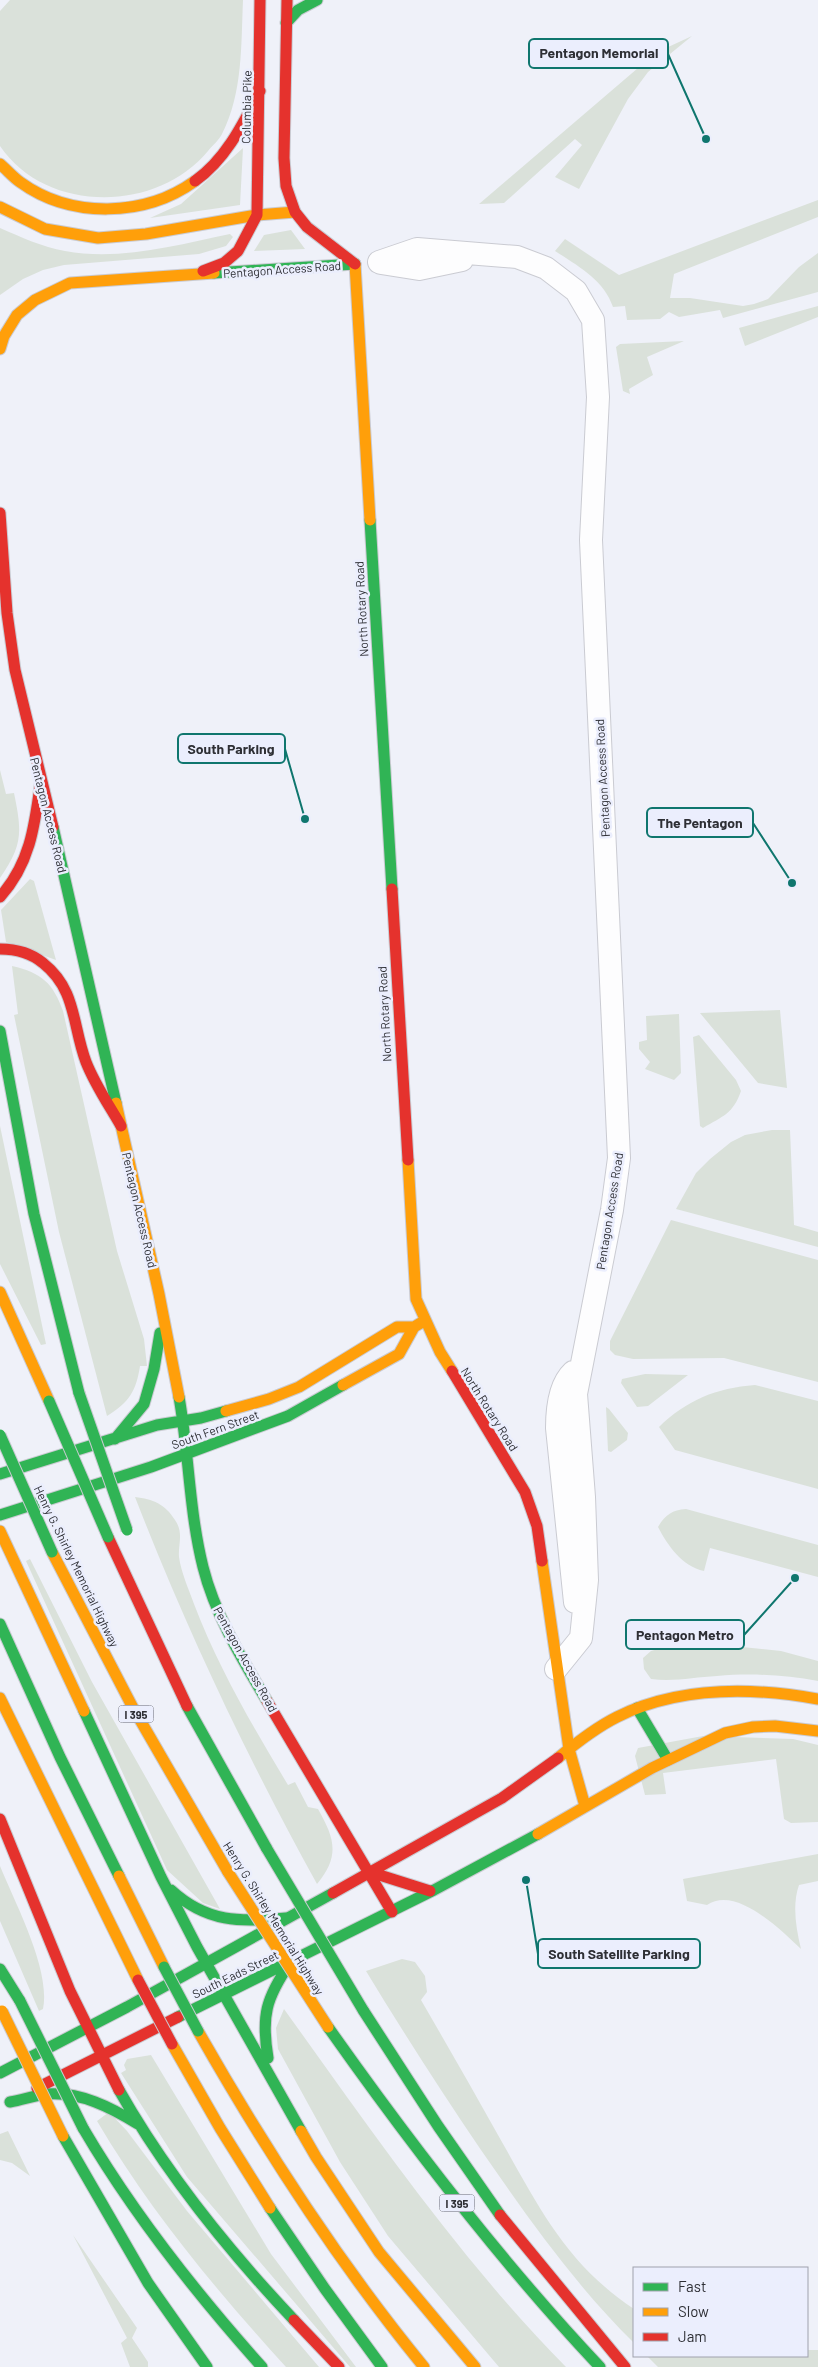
<svg xmlns="http://www.w3.org/2000/svg" width="818" height="2367" viewBox="0 0 818 2367" font-family="Barlow,sans-serif">
	<style>
		.green { fill: #dae1da }
		.lines { fill: none; stroke-linecap: round; stroke-linejoin: round }
		.street-casing { stroke: #cacbd2; stroke-width: 24 }
		.fast-casing { stroke: #cacbd2; stroke-width: 13 }
		.slow-casing { stroke: #cacbd2; stroke-width: 13 }
		.jam-casing { stroke: #cacbd2; stroke-width: 13 }
		.street { stroke: #fdfdfe; stroke-width: 22 }
		.fast { stroke: #30b455; stroke-width: 11 }
		.slow { stroke: #ff9f0a; stroke-width: 11 }
		.jam { stroke: #e5322d; stroke-width: 11 }
		.fast-bridge-casing { stroke: #cacbd2; stroke-width: 13; stroke-linecap: butt }
		.slow-bridge-casing { stroke: #cacbd2; stroke-width: 13; stroke-linecap: butt }
		.jam-bridge-casing { stroke: #cacbd2; stroke-width: 13; stroke-linecap: butt }
		.fast-bridge { stroke: #30b455; stroke-width: 11 }
		.slow-bridge { stroke: #ff9f0a; stroke-width: 11 }
		.jam-bridge { stroke: #e5322d; stroke-width: 11 }
		.labels { text-anchor: middle; dominant-baseline: central; stroke-width: 5; stroke-linejoin: round; paint-order: stroke }
		.shield { fill: #ebeefd; stroke: #676871; stroke-width: 1 }
		.shield-label { font-size: 11px; font-weight: bold; fill: #2e2f35 }
		.street-label { font-size: 12px; fill: #2e2f35; stroke: #ebeefd }
		.leader { fill: none; stroke: #0f766e; stroke-width: 2 }
		.callout-dot { fill: #0f766e; stroke: #ebeefd; stroke-width: 2 }
		.callout { fill: #ebeefd; stroke: #0f766e; stroke-width: 2 }
		.callout-label { font-size: 14px; text-anchor: middle; font-weight: bold; fill: #2e2f35 }
	</style>
	<rect width="100%" height="100%" fill="#eff1f9"/>
	<!-- green -->
	<path class="green" d="M10 0H243C241 45 243 93 222 134 219 140 212 146 208 151 157 213 46 214 0 146V11Z
		M692 36 648 72 628 99 579 189 555 177 582 145 575 139 504 203 479 204 645 62 666 48Z
		M243 148 240 205 150 218 181 204Z
		M818 200V217L674 274 670 298H690L743 306 754 304 768 299 799 267 818 253V292L723 318 720 310 679 317 669 312 660 319 627 320 625 306 613 307C604 280 578 266 555 251L565 239 619 275Z
		M0 228C21 237 42 247 65 251 120 261 177 245 230 234L233 237 226 246 199 254 64 265 43 270 23 279 0 295Z
		M291 230 305 249 254 251 264 235Z
		M818 306V317L745 346 739 328Z
		M684 341 647 357 653 375 629 389 630 394 623 391 616 347 620 344Z
		M0 770 6 794 14 793C22 832 23 845 0 878Z
		M30 879 34 881 56 960 6 942 1 910Z
		M12 966C42 973 53 983 63 1011L117 1251 144 1339 147 1366H140C136 1392 129 1402 107 1416L59 1232 14 1015 18 1014Z
		M780 1010 787 1088 758 1083 700 1013Z
		M679 1014 681 1073 674 1080 645 1069 650 1062 639 1049V1042L647 1040 646 1016Z
		M699 1035 736 1080 741 1091C733 1114 723 1116 703 1128L700 1126 693 1037Z
		M0 1126 46 1344 41 1345 0 1264Z
		M772 1130H790L794 1225 818 1232V1247L676 1209 696 1173 710 1159 731 1142 745 1135Z
		M671 1220 818 1260V1382L724 1358 633 1359 615 1355 610 1350V1341Z
		M645 1374 688 1375 648 1406 637 1407 621 1383 622 1379Z
		M755 1385 818 1401V1489L675 1450 659 1427C687 1400 716 1388 755 1385Z
		M606 1407 609 1409 628 1433 627 1440 611 1452 608 1451Z
		M135 1497C153 1499 165 1504 175 1520 184 1533 178 1544 179 1557 181 1572 189 1590 194 1604 218 1667 253 1727 288 1785L295 1782 308 1807 318 1809C335 1839 340 1856 317 1884 248 1759 187 1631 135 1497Z
		M686 1509 818 1545V1577L710 1548 704 1571C682 1566 668 1546 658 1527 665 1515 672 1510 686 1509Z
		M30 1559 92 1682 220 1909 203 1903 167 1870 26 1561Z
		M679 1643 723 1645 781 1651 818 1661V1681C784 1675 752 1673 717 1676 695 1677 674 1682 651 1679L644 1669 643 1658 651 1651Z
		M703 1736 793 1739 818 1745V1822L791 1823 784 1819 776 1759 663 1773 666 1794 645 1795 635 1756 638 1748Z
		M818 1854V1881L799 1885C792 1905 796 1928 801 1949 781 1930 736 1885 707 1905L687 1901 683 1879Z
		M0 1866C15 1903 51 1970 43 2009L39 2011 0 1921Z
		M402 1959 415 1962 425 1976 427 1992 421 2000C447 2045 473 2090 498 2135 538 2205 565 2263 634 2309V2343C575 2285 528 2218 481 2150 441 2091 403 2032 366 1971Z
		M284 2009C371 2130 461 2261 566 2367H499L388 2236 340 2162 278 2049 276 2028Z
		M151 2055 271 2254 356 2367H350L187 2177 121 2073 126 2070 124 2065 127 2059Z
		M109 2112 127 2131 187 2211 319 2367H286C216 2290 150 2211 97 2121Z
		M8 2131 30 2176 12 2163 0 2160V2134Z
		M73 2235 137 2328 132 2338 148 2362V2367H130L121 2343 127 2338Z
		M807 2350H818V2367H658L647 2356H807Z"/>
	<g class="lines">
		<!-- street casing -->
		<g class="street-casing">
			<path id="street" d="M379 262 417 249 517 257 546 268 576 291 593 320 598 397 591 540 619 1158 612 1210 576 1394 584 1497 587 1580 581 1638 556 1669
				M381 263 419 269 462 260
				M573 1372C559 1385 557 1410 557 1428L575 1602"/>
		</g>
		<!-- fast casing -->
		<g class="fast-casing">
			<path id="fast" d="M286 23 298 10 317 0
				M214 273 355 264
				M370 520 392 889
				M53 827 116 1103
				M0 1031 34 1214 79 1393
				M179 1397C189 1453 189 1511 203 1567 215 1615 242 1659 267 1701
				M115 1439 144 1404 154 1369 160 1333
				M0 1474 157 1425 201 1418 226 1411
				M0 1515 151 1467 288 1416 343 1385
				M0 1624 60 1757 119 1876
				M187 1706 267 1849
				M637 1708 668 1760
				M84 1711 161 1877 197 1947 301 2131
				M171 1890C207 1923 240 1922 286 1918
				M0 1969 20 2001
				M363 2010 438 2126 500 2215
				M178 2017 434 1890 538 1834
				M328 2027C412 2146 500 2261 600 2367
				M268 2058C261 2016 266 1998 290 1963
				M0 2073 127 2007 333 1893
				M119 2090C167 2175 228 2250 294 2320
				M10 2102C23 2100 35 2095 48 2094 81 2092 110 2107 138 2124
				M83 2128C134 2215 195 2292 262 2367
				M63 2136 148 2283 207 2367
				M270 2208 325 2289 382 2367"/>
		</g>
		<!-- slow casing -->
		<g class="slow-casing">
			<path id="slow" d="M0 164C7 170 13 177 20 182 71 219 145 217 195 181
				M0 207 45 229 98 238 146 234 257 215 295 212
				M355 264 370 520
				M0 349 4 336 17 315 35 300 70 283 214 273
				M116 1103 159 1294 179 1397
				M408 1160 416 1299 440 1352 452 1371
				M0 1292 49 1401
				M343 1385 399 1354 414 1327
				M226 1411 269 1399 299 1387 397 1327H414L424 1321
				M0 1531 84 1711
				M52 1552 132 1706 228 1872
				M542 1561 569 1749 585 1806
				M0 1698 138 1980
				M558 1758C576 1743 595 1728 617 1717 679 1686 751 1687 818 1699
				M538 1834 652 1768 725 1733 753 1727 775 1726 818 1731
				M119 1876 164 1967
				M198 2031C265 2149 338 2262 424 2367
				M172 2044 220 2128 270 2208
				M301 2131 316 2157 379 2252 475 2367"/>
		</g>
		<!-- jam casing -->
		<g class="jam-casing">
			<path id="jam" d="M287 0 284 158 286 186 295 212 307 227 355 264
				M195 181C226 159 243 124 260 91
				M203 271 224 263 238 251 257 215 260 0
				M0 513 7 613 15 670 53 827
				M392 889 408 1160
				M0 897C31 863 35 823 41 779
				M0 949C15 949 31 953 43 963 77 990 72 1025 86 1062 95 1085 109 1105 121 1126
				M452 1371 525 1492 537 1526 542 1561
				M108 1537 187 1706
				M267 1701 392 1912
				M0 1819 70 1991 119 2090
				M370 1872 430 1891
				M333 1893 502 1798 558 1758
				M37 2088 178 2017
				M500 2215 625 2367
				M294 2320 339 2367"/>
		</g>
		<!-- street -->
		<use href="#street" class="street"/>
		<!-- fast -->
		<use href="#fast" class="fast"/>
		<!-- slow -->
		<use href="#slow" class="slow"/>
		<!-- jam -->
		<use href="#jam" class="jam"/>
		<!-- fast-bridge casing -->
		<g class="fast-bridge-casing">
			<path id="fast-bridge" d="M79 1393 127 1530
				M49 1401 108 1537
				M0 1435 52 1552
				M267 1849 363 2010
				M164 1967 198 2031
				M20 2001 83 2128"/>
		</g>
		<!-- slow-bridge casing -->
		<g class="slow-bridge-casing">
			<path id="slow-bridge" d="M228 1872 328 2027
				M2 2011 63 2136"/>
		</g>
		<!-- jam-bridge casing -->
		<g class="jam-bridge-casing">
			<path id="jam-bridge" d="M138 1980 172 2044"/>
		</g>
		<!-- fast-bridge -->
		<use href="#fast-bridge" class="fast-bridge"/>
		<!-- slow-bridge -->
		<use href="#slow-bridge" class="slow-bridge"/>
		<!-- jam-bridge -->
		<use href="#jam-bridge" class="jam-bridge"/>
	</g>
	<g class="labels">
		<!-- shield labels -->
		<g class="shield">
			<rect x="118.5" y="1705.5" width="35" height="17" rx="4"/>
			<rect x="439.5" y="2194.5" width="35" height="17" rx="4"/>
		</g>
		<g class="shield-label">
			<text x="136" y="1714">I 395</text>
			<text x="457" y="2203">I 395</text>
		</g>
		<!-- street labels -->
		<g class="street-label">
			<text transform="translate(246 107) rotate(-89)">Columbia Pike</text>
			<text transform="translate(282 269) rotate(-4)">Pentagon Access Road</text>
			<text transform="translate(361 609) rotate(-93)">North Rotary Road</text>
			<text transform="translate(602 778) rotate(-93)">Pentagon Access Road</text>
			<text transform="translate(49 815) rotate(76)">Pentagon Access Road</text>
			<text transform="translate(384 1014) rotate(-93)">North Rotary Road</text>
			<text transform="translate(140 1210) rotate(77)">Pentagon Access Road</text>
			<text transform="translate(609 1211) rotate(-81)">Pentagon Access Road</text>
			<text transform="translate(490 1409) rotate(58)">North Rotary Road</text>
			<text transform="translate(215 1429) rotate(-20)">South Fern Street</text>
			<text transform="translate(77 1566) rotate(64)">Henry G. Shirley Memorial Highway</text>
			<text transform="translate(246 1659) rotate(61)">Pentagon Access Road</text>
			<text transform="translate(274 1918) rotate(58)">Henry G. Shirley Memorial Highway</text>
			<text transform="translate(235 1974) rotate(-26)">South Eads Street</text>
		</g>
	</g>
	<!-- callouts -->
	<path class="leader" d="M706 139L668 54M305 819L285 749M792 883L753 823M795 1578L744 1635M526 1880L538 1954"/>
	<g class="callout-dot">
		<circle cx="706" cy="139" r="5"/>
		<circle cx="305" cy="819" r="5"/>
		<circle cx="792" cy="883" r="5"/>
		<circle cx="795" cy="1578" r="5"/>
		<circle cx="526" cy="1880" r="5"/>
	</g>
	<g class="callout">
		<rect x="529" y="39" width="139" height="29" rx="5"/>
		<rect x="178" y="734" width="107" height="29" rx="5"/>
		<rect x="647" y="808" width="106" height="29" rx="5"/>
		<rect x="626" y="1620" width="118" height="29" rx="5"/>
		<rect x="538" y="1939" width="162" height="29" rx="5"/>
	</g>
	<g class="callout-label">
		<text x="599" y="58">Pentagon Memorial</text>
		<text x="231" y="754">South Parking</text>
		<text x="700" y="828">The Pentagon</text>
		<text x="685" y="1640">Pentagon Metro</text>
		<text x="619" y="1959">South Satellite Parking</text>
	</g>
	<!-- legend -->
	<rect x="633" y="2267" width="175" height="90" fill="#ebeefd" stroke="#9fa2ad"/>
	<rect x="643" y="2283" width="25" height="8" fill="#30b455" stroke="#9fa2ad"/>
	<text x="678" y="2292" font-size="15" fill="#2e2f35">Fast</text>
	<rect x="643" y="2308" width="25" height="8" fill="#ff9f0a" stroke="#9fa2ad"/>
	<text x="678" y="2317" font-size="15" fill="#2e2f35">Slow</text>
	<rect x="643" y="2333" width="25" height="8" fill="#e5322d" stroke="#9fa2ad"/>
	<text x="678" y="2342" font-size="15" fill="#2e2f35">Jam</text>
</svg>
